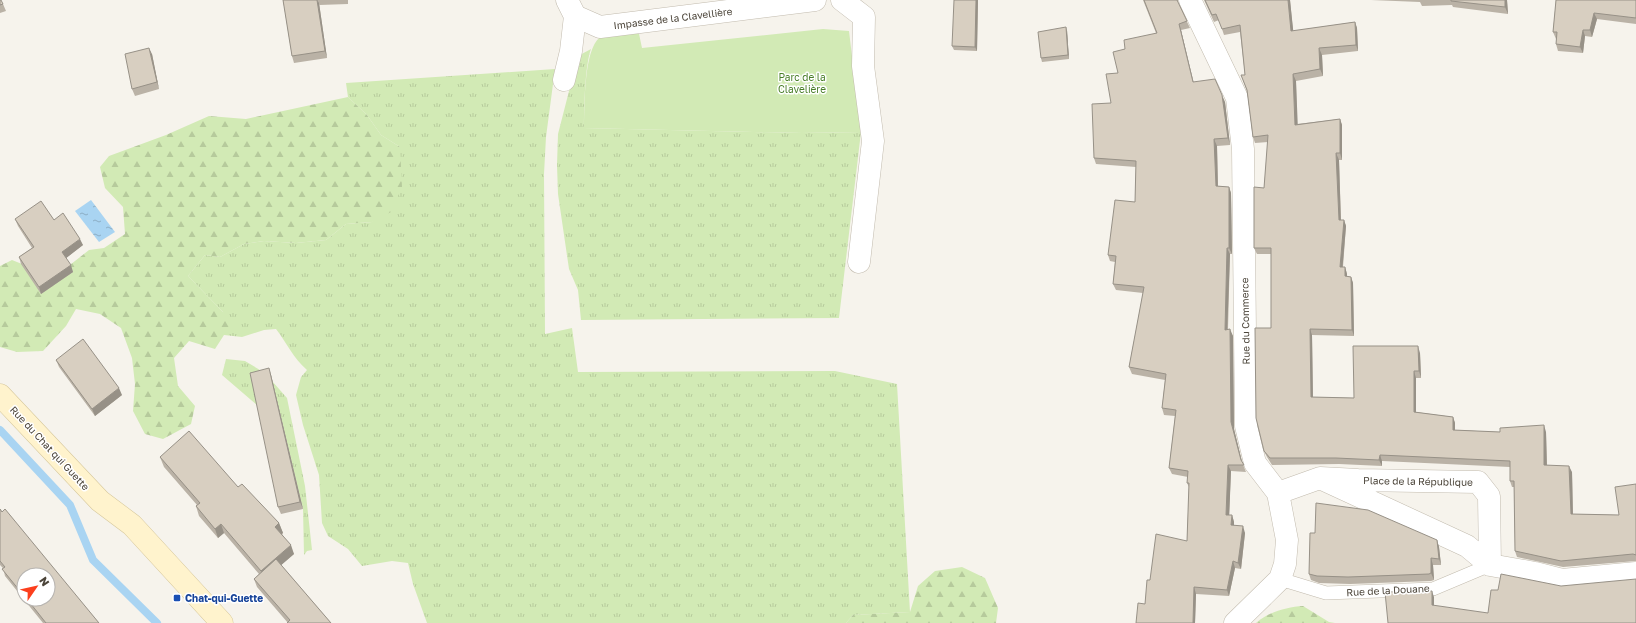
<svg xmlns="http://www.w3.org/2000/svg" width="1636" height="623" viewBox="0 0 1636 623" font-family="'Golos Text',sans-serif">
	<style>
		.grass { fill: url(#grass-tufts) }
		.forest { fill: url(#forest-firs) }
		.park { fill: #d2eab5 }
		.water { fill: url(#water-ripples) }
		.lines { fill: none; stroke-linecap: round; stroke-linejoin: round }
		.stream { stroke: #a9d4f2; stroke-width: 8 }
		.lane-casing { stroke: #c2bbae; stroke-width: 14 }
		.street-casing { stroke: #c2bbae; stroke-width: 23 }
		.secondary-casing { stroke: #d6c79b; stroke-width: 23 }
		.lane { stroke: #fff; stroke-width: 13 }
		.street { stroke: #fff; stroke-width: 22 }
		.secondary { stroke: #fff3cd; stroke-width: 22 }
		.wall { fill: #bab2a6; fill-rule: evenodd }
		.shaded-wall { fill: #979187 }
		.building { fill: #d8cfc1; stroke: #979187 }
		.transit-dot { fill: #1a4fb4; stroke: #fff; stroke-width: 1.5 }
		.labels { text-anchor: middle; dominant-baseline: central; stroke-width: 3; stroke-linejoin: round; paint-order: stroke }
		.street-label { font-size: 10px; fill: #4b4439; stroke: #fff }
		.park-label { font-size: 10px; fill: #4a7f2a; stroke: #fff }
		.transit-label { font-size: 10px; font-weight: bold; fill: #164399; stroke: #fff; text-anchor: start }
	</style>
	<defs>
		<pattern id="grass-tufts" width="24" height="20" patternUnits="userSpaceOnUse"><rect width="24" height="20" fill="#d2eab5"/><path d="M3 7l-1-3M5 7V3M7 7l1-3M15 17l-1-3M17 17v-4M19 17l1-3" fill="none" stroke="#b6ca9c"/></pattern>
		<pattern id="forest-firs" width="22" height="20" patternUnits="userSpaceOnUse"><rect width="22" height="20" fill="#d2eab5"/><path d="M5 1l3.5 6h-7zM16 11l3.5 6h-7z" fill="#b6ca9c"/></pattern>
		<pattern id="water-ripples" width="26" height="14" patternUnits="userSpaceOnUse"><rect width="26" height="14" fill="#a9d4f2"/><path d="M2 4q2-2 4 0t4 0M15 11q2-2 4 0t4 0" fill="none" stroke="#8caec5"/></pattern>
	</defs>
	<rect width="100%" height="100%" fill="#f6f3ec"/>
	<!-- grass -->
	<path class="grass" d="M591 49C585 65 584 109 584 128L802 133 861 132 839 318 581 320 578 290 569 269 558 194 557 165 558 134 578 56Z
		M555 69 546 137 544 174 545 334 572 328 578 372 835 371 897 384 910 612 853 615 846 623H427L413 584 408 563 392 561 362 566 348 549 328 536 322 523 319 475 303 425 296 395 301 377 307 370C293 358 287 343 276 329L264 330 242 337 224 335 223 312 188 276 205 255 220 257 244 244 264 241 296 243 326 240 346 224 372 222 400 147 381 135 367 115 348 97 346 83Z
		M226 359 245 361 265 373 287 398 305 486 312 550 307 551 304 555 303 509 277 401 258 406 222 375Z"/>
	<!-- forest -->
	<path class="forest" d="M348 97 367 115 381 135 400 147 402 187 391 212 372 222 346 224 326 240 296 243 264 241 244 244 220 257 205 255 188 276 223 312 232 330 224 335 215 349 189 341 174 358 178 386 195 406 191 424 163 439 145 434 133 411 135 384 132 358 121 328 100 314 76 309 66 326 43 351 17 352 0 347V266L12 260 47 274 61 272 89 250 104 248 125 234 123 207 105 188 100 167 109 156 166 135 209 116 246 119Z
		M962 567 985 578 998 608 996 623H846L853 615 910 612 918 586 935 571Z
		M1303 606 1329 622 1335 623H1256C1268 612 1287 607 1303 606Z"/>
	<!-- park -->
	<path class="park" d="M638 29 642 48 823 29 849 31 861 132 802 133 584 128C585 107 583 46 602 36 610 32 629 30 638 29Z"/>
	<!-- water -->
	<path class="water" d="M91 200 115 232 99 242 75 211Z"/>
	<g class="lines">
		<!-- stream -->
		<path class="stream" d="M0 430 70 505 93 560 157 623"/>
		<!-- lane casing -->
		<g class="lane-casing">
			<path id="lane" d="M1280 579 1326 593 1433 589 1490 565"/>
		</g>
		<!-- street casing -->
		<g class="street-casing">
			<path id="street" d="M567 0 575 16 600 27 815 0
				M842 0 864 17 863 66 873 141 859 262
				M1190 0 1237 98 1243 149 1246 426 1255 463 1278 493 1287 540 1285 564 1280 579 1235 623
				M564 80 571 51 575 16
				M1278 493 1320 478 1467 546 1490 565 1489 496 1478 482 1358 480 1320 478
				M1490 565 1535 573 1562 580 1636 573"/>
		</g>
		<!-- secondary casing -->
		<g class="secondary-casing">
			<path id="secondary" d="M0 395 100 501 132 525 222 623"/>
		</g>
		<!-- lane -->
		<use href="#lane" class="lane"/>
		<!-- street -->
		<use href="#street" class="street"/>
		<!-- secondary -->
		<use href="#secondary" class="secondary"/>
	</g>
	<!-- wall -->
	<path class="wall" d="M0 0 3 4 6 11 0 13Z
		M283 0H348V4L319 5V3L327 58 294 63 292 56Z
		M978 0 977 51 954 50 952 46Z
		M1143 0H1178V3L1190 28 1181 30 1193 82 1225 102 1230 145 1217 146 1218 186 1229 187 1231 193 1232 254H1230L1228 329 1233 336 1234 429 1242 462 1246 472 1231 471 1229 515H1232L1234 522V525L1245 533 1241 569 1235 568 1229 596 1196 594 1195 623H1136L1145 604 1150 580 1187 541 1189 487 1187 483 1188 477 1172 474 1169 468 1175 416 1164 415 1162 408 1165 380 1132 374 1129 367 1143 293 1116 290 1113 284 1115 262 1110 261 1108 255 1135 202 1136 167 1096 164 1094 158 1111 103 1118 73 1125 49 1156 33Z
		M1204 0H1290L1293 31 1355 22 1357 28 1358 51 1322 55 1323 76 1296 81 1297 124 1340 119 1342 125V160H1339L1341 220H1344L1346 226 1343 267H1345L1347 274V276L1351 277 1353 283 1354 336 1312 335 1313 397 1354 398 1420 353 1421 378H1416V412L1453 417 1455 423V430L1500 432H1546L1547 465 1572 472 1573 514 1619 515 1636 484V561L1563 567 1517 557 1515 551 1514 487H1512L1510 481V467L1382 461V466L1339 464 1272 465 1267 457 1264 451 1271 328V254H1257L1254 248 1264 188 1268 142 1255 143 1253 137 1247 91 1241 75H1245L1240 32 1224 35 1219 20 1214 22Z
		M1371 0H1507L1508 14 1453 7 1452 5 1422 6 1420 2Z
		M1556 0H1636V24L1597 19 1592 37 1585 36 1583 53 1558 51 1556 44V39L1553 32Z
		M1067 30 1069 59 1042 62 1041 58Z
		M152 54 159 89 135 96 132 89Z
		M15 219 54 220 83 245 66 258 73 272 41 294 21 264 19 257 32 248 18 226Z
		M56 360 122 395 95 416 59 367Z
		M271 375 303 509 281 514 278 507Z
		M160 457 238 487 279 523 283 533 282 534 294 554 281 565 331 623H288L257 587 254 579 259 574 224 533 218 538 199 516 196 506 197 505 164 467Z
		M0 509 99 623H43L5 576 3 568 0 565ZM24 575 48 599H24Z
		M1437 540 1439 547 1441 565H1433L1434 580 1431 581 1350 584 1319 583 1311 580 1309 574Z"/>
	<!-- shaded-wall -->
	<path class="shaded-wall" d="M317 0 319 3 327 58 325 51Z
		M976 0H978L977 51 975 47Z
		M1288 0H1290L1294 38 1291 31Z
		M1505 0H1507L1508 14 1505 7Z
		M1594 13 1597 19 1592 37 1590 30Z
		M1355 22 1357 28 1358 51 1356 45Z
		M1179 24 1181 30 1195 88 1193 82Z
		M1066 27 1067 30 1069 59 1068 55Z
		M1583 30 1585 36 1583 53 1580 47Z
		M149 48 152 54 159 89 157 82Z
		M1319 48 1322 55 1323 76 1320 69Z
		M1293 74 1296 81 1298 131 1295 125Z
		M1222 95 1225 102 1230 145 1228 138Z
		M1340 119 1342 125V160L1340 153Z
		M1214 139 1217 146 1218 193 1216 186Z
		M1336 153 1339 160 1341 226 1339 220Z
		M1229 187 1231 193 1232 254 1229 248Z
		M1344 220 1346 226 1342 273 1340 267Z
		M80 239 83 245 65 259 62 252Z
		M1227 248 1230 254 1227 336 1225 330Z
		M71 265 73 272 41 294 39 287Z
		M1345 267 1347 274V283L1345 276Z
		M1351 277 1353 283 1354 336 1352 330Z
		M1230 329 1233 336 1234 429 1243 466 1241 460 1231 422Z
		M1310 329 1312 335 1313 404 1311 397Z
		M1418 346 1420 353 1421 378 1419 371Z
		M269 368 271 375 303 509 300 502Z
		M1414 371 1416 378V418L1414 412Z
		M119 388 122 395 95 416 92 409Z
		M1453 417 1455 423V436L1453 430Z
		M1544 425 1546 432 1547 472 1544 465Z
		M1380 455 1382 461V466L1379 460Z
		M1228 465 1231 471 1229 521 1226 515Z
		M1569 466 1572 472 1573 520 1571 514Z
		M1232 515 1234 522V531L1231 525Z
		M279 523 283 533 279 536 275 527Z
		M221 524 224 533 218 538 215 529Z
		M1243 526 1245 533 1241 569 1238 563Z
		M1437 540 1439 547 1441 565 1439 559Z
		M291 545 294 554 264 580 261 571Z
		M1431 558 1433 565 1434 580 1431 573Z
		M1233 561 1235 568 1229 596 1227 590Z
		M1194 587 1196 594 1195 623H1193Z
		M1432 591 1434 597V612L1432 605Z"/>
	<!-- building -->
	<path class="building" d="M0 0H1L3 4 0 5Z
		M283 0H317L325 51 292 56Z
		M954 0H976L975 47 952 46Z
		M1144 0H1177L1187 21 1179 24 1193 82 1215 79 1222 95 1228 138 1214 139 1216 186 1229 187V248H1227L1225 330 1230 329 1231 422 1241 460 1244 465H1228L1226 515H1232L1231 525 1243 526 1238 563 1233 561 1227 590 1194 587 1193 623H1136L1138 603 1145 604 1147 580H1150L1156 534 1187 541 1189 483H1187L1188 471 1169 468 1176 410 1162 408 1166 374 1129 367 1144 287 1113 284 1116 256 1108 255 1115 200 1135 202 1136 161 1094 158 1092 104 1111 103 1106 74 1118 73 1113 52 1125 49 1124 40 1157 33Z
		M1205 0H1288L1291 31 1355 22 1356 45 1319 48 1320 69 1293 74 1295 125 1340 119V153H1336L1339 220H1344L1340 267H1345V276L1351 277 1352 330 1310 329 1311 397 1354 398 1353 346H1418L1419 371H1414V412L1453 417V430L1500 432V428L1544 425V465L1569 466 1571 514 1619 515 1615 487 1636 484V555L1633 554 1561 561 1515 551 1514 481H1510V461L1380 455 1379 460 1336 458H1270L1264 451 1256 418 1255 328H1271V248H1254V187L1264 188 1268 135 1253 137 1247 90 1241 75H1245L1240 25 1222 29 1216 14 1212 15Z
		M1451 0H1505V7L1451 1Z
		M1556 0H1636V18L1594 13 1590 30H1583L1580 47 1556 44 1557 32H1553Z
		M1066 27 1068 55 1041 58 1038 32Z
		M149 48 157 82 132 89 125 54Z
		M41 201 54 220 63 213 80 239 62 252 71 265 39 287 19 257 34 247 15 219Z
		M83 339 119 388 92 409 56 360Z
		M269 368 300 502 278 507 250 373Z
		M189 431 238 487 242 484 279 523 275 527 291 545 261 571 221 524 215 529 196 506 200 503 160 457Z
		M1316 503 1368 510 1437 540 1439 559 1431 558V573L1429 574 1348 577 1317 576 1309 574 1310 533H1315Z
		M0 509 2 512 5 509 99 623H46L27 599H48V575H24V596L2 569 5 567 0 561Z
		M276 559 331 623H287L290 620 254 579Z
		M1501 574 1561 586 1636 579V623H1388L1385 592 1432 591V605L1488 613 1491 590H1498Z"/>
	<!-- markers -->
	<rect class="transit-dot" x="173" y="594" width="8" height="8" rx="2"/>
	<g class="labels">
		<!-- street labels -->
		<g class="street-label">
			<text transform="translate(673 18) rotate(-7)">Impasse de la Clavellière</text>
			<text transform="translate(1245 321) rotate(-91)">Rue du Commerce</text>
			<text transform="translate(50 448) rotate(47)">Rue du Chat qui Guette</text>
			<text transform="translate(1418 481) rotate(1)">Place de la République</text>
			<text transform="translate(1388 590) rotate(-3)">Rue de la Douane</text>
		</g>
		<!-- park labels -->
		<g class="park-label">
			<text x="802" y="77">Parc de la<tspan x="802" dy="12">Clavelière</tspan></text>
		</g>
		<!-- transit labels -->
		<g class="transit-label">
			<text x="185" y="598">Chat-qui-Guette</text>
		</g>
	</g>
	<!-- north arrow -->
	<g transform="translate(36 587) rotate(56)"><circle r="19" fill="#ffffff" stroke="#b7b4b0"/>
	<path d="M0-3L7 15L0 10L-7 15Z" fill="#fc3f1d"/>
	<text y="-6" font-size="11" font-weight="bold" text-anchor="middle" fill="#4b4439">N</text>
	</g>
</svg>
